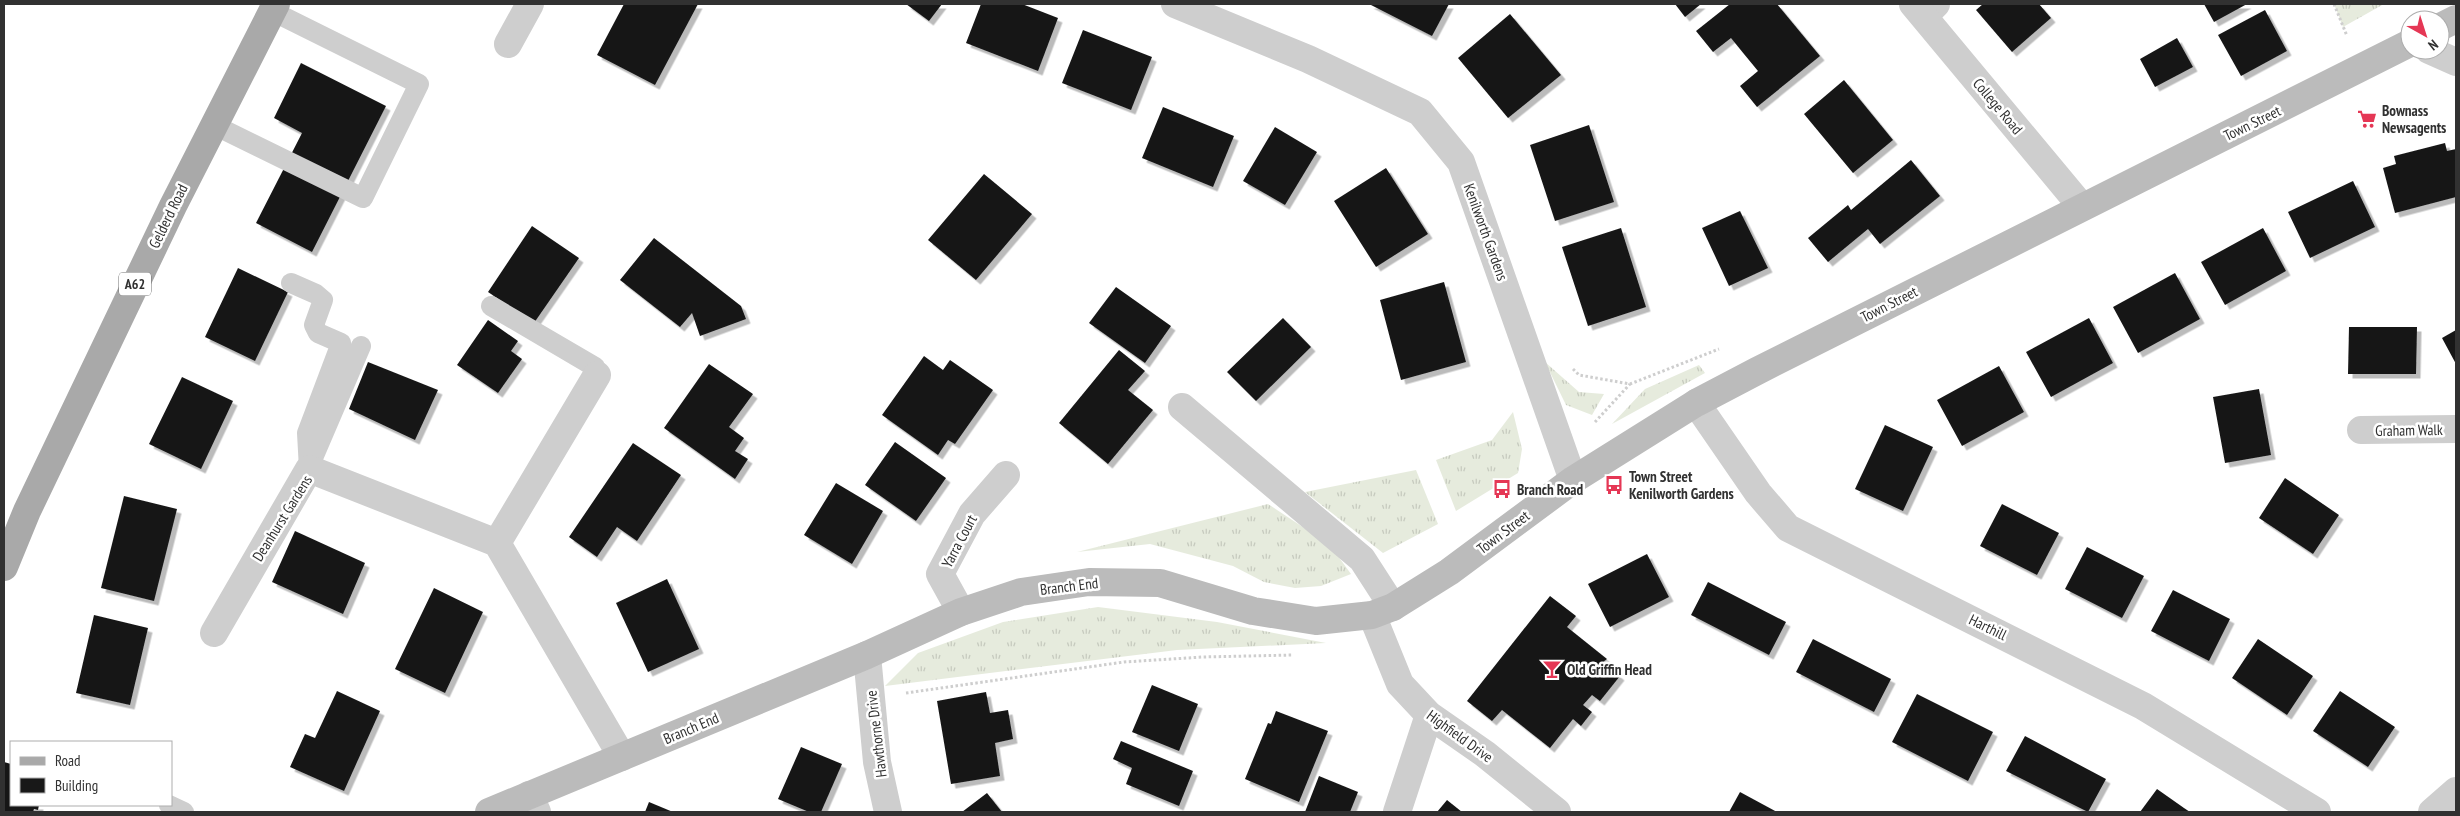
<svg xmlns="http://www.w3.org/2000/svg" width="2460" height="816" viewBox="0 0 2460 816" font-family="'PT Sans Narrow',sans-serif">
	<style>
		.grass { fill: url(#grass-tufts) }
		.building { fill: #181818; filter: url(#shadow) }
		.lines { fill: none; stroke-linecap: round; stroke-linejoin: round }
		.path { stroke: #cecece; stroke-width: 3; stroke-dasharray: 2.5 2.5; stroke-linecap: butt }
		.service { stroke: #cecece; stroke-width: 20 }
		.minor { stroke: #cecece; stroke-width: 28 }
		.tertiary { stroke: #cecece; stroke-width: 28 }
		.secondary { stroke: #bbb; stroke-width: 28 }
		.primary { stroke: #a9a9a9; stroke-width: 28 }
		.labels { text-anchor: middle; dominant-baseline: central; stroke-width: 5; stroke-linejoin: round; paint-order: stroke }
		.shield { fill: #fff; stroke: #6f6f6f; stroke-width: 1 }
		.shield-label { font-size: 14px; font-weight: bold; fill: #313131 }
		.street-label { font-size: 15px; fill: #313131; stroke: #fff }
		.poi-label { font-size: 15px; font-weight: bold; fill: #313131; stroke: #fff; text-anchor: start }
	</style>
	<defs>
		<pattern id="grass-tufts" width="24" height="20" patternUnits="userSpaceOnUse" patternTransform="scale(1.25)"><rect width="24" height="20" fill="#e6ebdd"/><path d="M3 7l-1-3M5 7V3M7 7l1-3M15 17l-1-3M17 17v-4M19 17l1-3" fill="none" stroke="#c6cabe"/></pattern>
		<filter id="shadow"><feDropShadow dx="4.5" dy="4.5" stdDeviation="0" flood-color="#0004"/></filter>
	</defs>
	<rect width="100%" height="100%" fill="#fff"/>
	<!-- grass -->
	<path class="grass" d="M2334 4H2384L2343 27Z
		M1545 362 1579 392 1604 394 1592 415 1566 405Z
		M1699 365 1705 373 1612 424 1645 389Z
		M1513 412 1522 449 1518 473 1456 511 1436 460 1492 440Z
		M1416 470 1438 524 1383 553 1305 492Z
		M1268 504 1330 545 1351 574 1321 586 1295 588 1264 582 1233 566 1150 544 1077 552Z
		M1098 607 1217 622 1326 643 1177 650 885 686 918 653 1003 622Z"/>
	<!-- building -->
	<path class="building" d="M624 4H698L655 85 597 55Z
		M906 4H942L929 21Z
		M981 4H1022L1058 18 1038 71 966 43Z
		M1369 4H1449L1432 36Z
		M1675 4H1701L1685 17Z
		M1730 4H1777L1820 56 1757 107 1740 86 1758 71 1744 54 1731 38 1713 52 1696 31Z
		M1983 4H2039L2051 18 2012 52 1976 10Z
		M2204 4H2247L2214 22Z
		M2265 10 2287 51 2241 76 2218 35Z
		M1510 14 1561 75 1508 118 1458 58Z
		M1083 30 1152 57 1131 110 1062 83Z
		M2177 38 2193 67 2155 87 2140 59Z
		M301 63 386 106 312 252 256 223 302 133 274 118Z
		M1844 80 1893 140 1853 173 1804 114Z
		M1163 107 1234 136 1213 187 1142 158Z
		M1589 125 1614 202 1555 221 1530 145Z
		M1275 127 1317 152 1285 205 1243 181Z
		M2445 143 2447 151 2456 149V197L2395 213 2383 168 2396 164 2394 156Z
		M1911 160 1940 196 1880 244 1868 229 1828 262 1808 238 1848 205 1851 210Z
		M1386 168 1428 234 1376 267 1334 201Z
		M984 174 1032 214 976 280 928 240Z
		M2353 181 2375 227 2310 258 2288 212Z
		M1740 211 1768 268 1729 286 1702 228Z
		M532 226 579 258 534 323 488 292Z
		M1621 228 1646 307 1588 326 1562 247Z
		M2263 228 2286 271 2225 305 2201 262Z
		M654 238 741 306 746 319 700 336 692 313 680 327 620 280Z
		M238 268 288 292 255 361 205 337Z
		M2175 273 2200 319 2138 353 2113 307Z
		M1444 282 1466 362 1401 380 1380 300Z
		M1116 287 1171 326 1145 363 1089 323Z
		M1283 318 1311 347 1256 401 1227 372Z
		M2089 318 2113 363 2051 397 2026 352Z
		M488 320 518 341 511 351 522 359 498 393 457 365Z
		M2349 327H2417L2416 374H2348Z
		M2456 330V364L2442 338Z
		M1119 350 1145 371 1128 390 1153 410 1108 464 1059 423Z
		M924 356 943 370 950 360 993 390 955 444 948 440 938 455 882 415Z
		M368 362 438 390 415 440 349 409Z
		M709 364 753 394 729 427 744 438 735 451 748 459 735 479 664 428Z
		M1999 366 2024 412 1962 446 1937 400Z
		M182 377 233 401 201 469 149 444Z
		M2259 389 2271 455 2225 463 2213 397Z
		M1885 425 1933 447 1903 511 1855 489Z
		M895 442 946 478 916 521 865 485Z
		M633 443 681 475 637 541 617 527 597 557 569 537Z
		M2285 478 2339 515 2313 554 2259 518Z
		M836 483 883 511 852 564 804 535Z
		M124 496 177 509 154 601 101 588Z
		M2002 504 2059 533 2037 575 1980 546Z
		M295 531 365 563 343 614 272 582Z
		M2087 547 2144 576 2122 618 2065 589Z
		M1647 554 1669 597 1610 627 1588 584Z
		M667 579 699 649 648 672 616 603Z
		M1708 582 1786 622 1769 655 1691 615Z
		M434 588 483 612 445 693 395 669Z
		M2173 590 2230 619 2209 661 2151 631Z
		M1550 596 1576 616 1567 627 1607 659 1603 662 1620 676 1600 701 1592 695 1583 705 1592 712 1581 726 1573 719 1550 748 1502 710 1492 721 1467 701Z
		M94 615 148 628 130 705 76 693Z
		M1813 639 1891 679 1874 712 1796 672Z
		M2258 639 2313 676 2287 715 2232 678Z
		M1152 685 1198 704 1179 751 1132 732Z
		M337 691 380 711 344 791 290 767 305 734 315 738Z
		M2340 691 2395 727 2368 767 2313 731Z
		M986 692 990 713 1008 710 1013 739 995 743 1000 776 951 784 937 701Z
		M1917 694 1993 732 1968 781 1892 742Z
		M1276 711 1328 731 1299 802 1245 779 1268 723 1271 724Z
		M2025 736 2106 779 2088 812 2006 771Z
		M1121 741 1193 771 1179 806 1126 784 1132 768 1113 759Z
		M801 747 842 764 821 812H809L778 799Z
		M4 762 11 764V805H39L38 810 34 809 33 812H4Z
		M1319 776 1358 792 1350 812H1305Z
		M2157 789 2184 808 2190 812H2140Z
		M1740 792 1777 812H1729Z
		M987 793 1002 812H962Z
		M1447 800 1462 812H1437Z
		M649 802 673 812H645Z"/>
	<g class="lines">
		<!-- path -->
		<path class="path" d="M2334 4 2347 36
			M1573 369 1579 375 1630 384 1719 349
			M1595 422 1630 384
			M906 693 1124 662 1203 657 1293 655"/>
		<!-- service -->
		<path class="service" d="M214 125 363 198 419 84 272 11
			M291 283 316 294 323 300 314 325 318 333 341 343 307 433 309 469
			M491 306 595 367 597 375
			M310 465 361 346
			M169 805 184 812"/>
		<!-- minor -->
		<path class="minor" d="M1175 4 1308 59 1420 112 1461 162 1573 480
			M1924 16 1936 4
			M508 44 530 4
			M2429 50 2456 62
			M1696 403 1758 493 1788 528 2143 706 2317 812
			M1182 407 1362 559 1393 607
			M2361 430 2456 429
			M497 543 597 375
			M961 612 940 574 972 514 1006 475
			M1372 615 1400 684 1429 715 1485 754 1557 812
			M214 633 309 469 497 543 622 757
			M867 655 877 762 888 812
			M529 795 537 812
			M1397 812 1429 715
			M2432 812 2456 791"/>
		<!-- tertiary -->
		<path class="tertiary" d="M1913 4 2082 207"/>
		<!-- secondary -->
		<path class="secondary" d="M2440 27 2456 19
			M489 812 867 655 961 612 1021 592 1089 582 1160 583 1253 611 1316 621 1372 615 1393 607 1449 572 1573 480 1696 403 1757 371 2410 43"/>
		<!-- primary -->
		<path class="primary" d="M4 567 27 511 173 206 276 4"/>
	</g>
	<!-- icons -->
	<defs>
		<g id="supermarket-bare" transform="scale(1.5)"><path d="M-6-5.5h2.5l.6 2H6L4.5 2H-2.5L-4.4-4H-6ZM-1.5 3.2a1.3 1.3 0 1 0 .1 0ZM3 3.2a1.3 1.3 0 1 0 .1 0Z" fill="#e53755" stroke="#fff" stroke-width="2.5" paint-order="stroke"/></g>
		<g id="bus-bare" transform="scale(1.5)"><path d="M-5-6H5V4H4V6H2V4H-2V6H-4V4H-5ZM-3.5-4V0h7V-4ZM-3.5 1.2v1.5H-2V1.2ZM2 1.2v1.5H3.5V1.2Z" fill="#e53755" stroke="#fff" stroke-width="2.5" paint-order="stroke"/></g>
		<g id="bar-bare" transform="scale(1.5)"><path d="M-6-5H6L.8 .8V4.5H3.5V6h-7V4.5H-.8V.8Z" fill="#e53755" stroke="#fff" stroke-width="2.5" paint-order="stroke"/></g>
	</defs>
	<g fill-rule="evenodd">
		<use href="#supermarket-bare" x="2367" y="119"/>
		<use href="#bus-bare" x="1614" y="485"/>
		<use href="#bus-bare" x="1502" y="489"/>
		<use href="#bar-bare" x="1552" y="669"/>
	</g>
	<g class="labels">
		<!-- shield labels -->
		<rect class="shield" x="119" y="272.5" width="32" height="23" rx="4"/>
		<g class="shield-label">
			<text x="135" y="284">A62</text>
		</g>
		<!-- street labels -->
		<g class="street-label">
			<text transform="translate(1998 106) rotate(50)">College Road</text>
			<text transform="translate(2252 123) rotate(-26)">Town Street</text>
			<text transform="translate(168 216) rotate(-64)">Gelderd Road</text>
			<text transform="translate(1486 232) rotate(70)">Kenilworth Gardens</text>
			<text transform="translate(1889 304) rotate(-27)">Town Street</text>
			<text transform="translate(2409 430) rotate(-1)">Graham Walk</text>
			<text transform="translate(282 518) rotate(-58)">Deanhurst Gardens</text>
			<text transform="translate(1503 532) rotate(-37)">Town Street</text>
			<text transform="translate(959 541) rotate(-62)">Yarra Court</text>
			<text transform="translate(1069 586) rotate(-7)">Branch End</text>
			<text transform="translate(1988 627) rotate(26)">Harthill</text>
			<text transform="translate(691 728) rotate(-23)">Branch End</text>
			<text transform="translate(876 734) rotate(-97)">Hawthorne Drive</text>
			<text transform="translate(1460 736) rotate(36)">Highfield Drive</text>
		</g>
		<!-- poi labels -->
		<g class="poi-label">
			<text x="2382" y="110">Bownass<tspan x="2382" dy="17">Newsagents</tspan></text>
			<text x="1629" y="476">Town Street<tspan x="1629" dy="17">Kenilworth Gardens</tspan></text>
			<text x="1517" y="489">Branch Road</text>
			<text x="1567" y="669">Old Griffin Head</text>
		</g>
	</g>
	<!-- border -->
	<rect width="2460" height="816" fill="none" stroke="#313131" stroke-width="10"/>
	<!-- legend -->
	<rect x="10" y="741" width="162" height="65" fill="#ffffff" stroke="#adadad"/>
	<rect x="20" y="757" width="25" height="8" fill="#a9a9a9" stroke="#adadad"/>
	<text x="55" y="766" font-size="15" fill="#313131">Road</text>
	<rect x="20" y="778" width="25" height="15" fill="#181818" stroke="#adadad"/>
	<text x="55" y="791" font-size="15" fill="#313131">Building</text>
	<!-- north arrow -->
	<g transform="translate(2425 35) rotate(141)"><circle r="24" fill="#ffffff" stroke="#adadad"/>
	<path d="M0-4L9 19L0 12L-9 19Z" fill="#e53755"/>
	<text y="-8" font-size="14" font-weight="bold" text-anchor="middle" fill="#313131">N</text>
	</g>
</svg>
